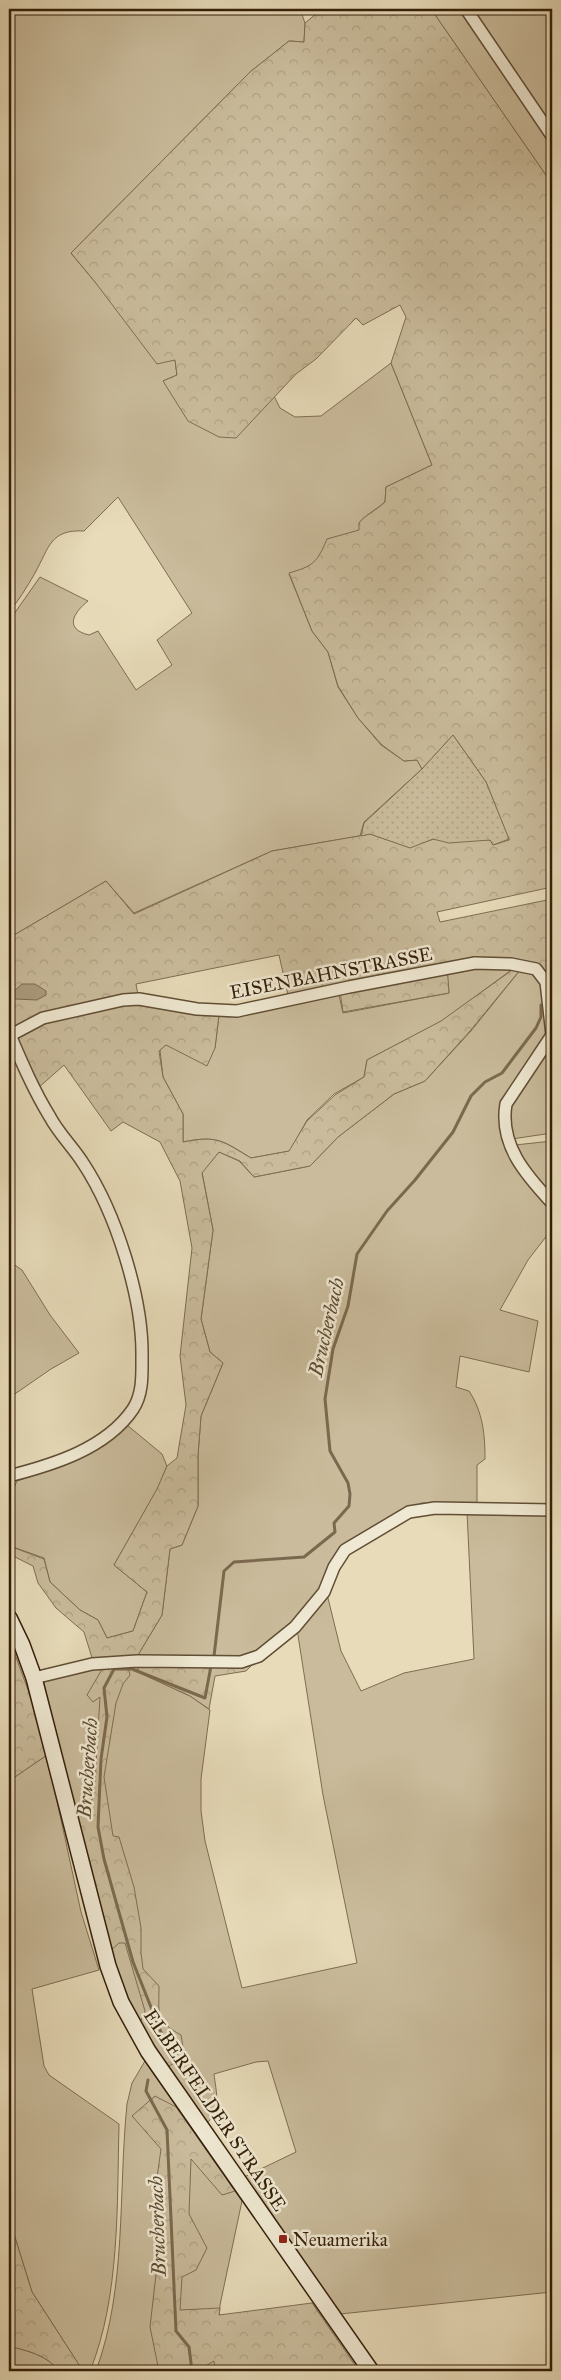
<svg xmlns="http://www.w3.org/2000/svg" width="561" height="2380" viewBox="0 0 561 2380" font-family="'IM FELL Great Primer',serif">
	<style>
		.grass { fill: #c9bb9b; stroke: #7e6d52 }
		.forest { fill: url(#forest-crowns); stroke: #7e6d52 }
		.garden { fill: url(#garden-dots); stroke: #7e6d52 }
		.water { fill: #aa9b7d; stroke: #7b694f }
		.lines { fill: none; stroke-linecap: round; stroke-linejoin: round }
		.stream { stroke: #7b694f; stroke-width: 3 }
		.street-casing { stroke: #614e35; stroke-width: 14 }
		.secondary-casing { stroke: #341f09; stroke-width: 18 }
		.street { stroke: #efe8d2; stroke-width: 11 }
		.secondary { stroke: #efe8d2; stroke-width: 15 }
		.poi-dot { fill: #8f2418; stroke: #efe8d2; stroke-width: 2 }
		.labels { text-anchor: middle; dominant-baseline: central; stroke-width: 5; stroke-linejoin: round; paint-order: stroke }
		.street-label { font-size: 19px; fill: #341f09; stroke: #efe8d2 }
		.poi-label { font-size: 19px; fill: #341f09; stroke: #efe8d2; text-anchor: start }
		.water-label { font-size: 20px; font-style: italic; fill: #5d4a32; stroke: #efe8d2 }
	</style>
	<defs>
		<pattern id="forest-crowns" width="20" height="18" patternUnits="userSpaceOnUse" patternTransform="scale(1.25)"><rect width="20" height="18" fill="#c9bb9b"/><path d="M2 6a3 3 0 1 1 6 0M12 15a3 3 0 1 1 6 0" fill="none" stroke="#ada084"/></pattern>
		<pattern id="garden-dots" width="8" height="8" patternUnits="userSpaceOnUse" patternTransform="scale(1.25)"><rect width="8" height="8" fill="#c9bb9b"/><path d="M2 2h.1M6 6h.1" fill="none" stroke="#ada084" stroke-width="1.8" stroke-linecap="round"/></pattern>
	</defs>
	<rect width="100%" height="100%" fill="#e7dbb9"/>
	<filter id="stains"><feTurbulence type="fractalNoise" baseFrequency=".004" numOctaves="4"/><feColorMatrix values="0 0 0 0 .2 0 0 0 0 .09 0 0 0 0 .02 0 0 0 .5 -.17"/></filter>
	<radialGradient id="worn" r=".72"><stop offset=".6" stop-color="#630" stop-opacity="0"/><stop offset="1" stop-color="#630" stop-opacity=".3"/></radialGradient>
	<!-- grass -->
	<path class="grass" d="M9 9H300L305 23 304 42 289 41 250 72 71 253 95 282 175 360 177 375 163 381 274 396 280 408 295 417 321 416 391 363 432 465 386 487 385 502C377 509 364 516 359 523L360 530 311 566 289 574 312 631 328 652 338 687 358 718 381 745 404 761 417 760 422 769 364 822 360 836 272 851 134 913 106 881 9 938V621L40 577 88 601C73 613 64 629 89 635L98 631 136 690 172 665 157 640 192 613 118 497 84 531C50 529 49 548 35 573 27 587 19 600 9 612Z
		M431 9H465L552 138V184Z
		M471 9H552V130Z
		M475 968H514L442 1021 367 1060 364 1077 334 1094 307 1120 290 1151 251 1158C223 1141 218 1135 183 1142V1114L163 1077 160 1050 166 1044 215 1048 219 1015 339 995 343 1013 449 993 447 973Z
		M521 969 533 973 540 980 547 1026 546 1039 506 1103 502 1127 552 1207V1229L528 1260 500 1310 538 1321 529 1372 460 1356 456 1387 469 1391C483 1412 485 1435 485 1459L477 1465V1507L422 1503 402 1511 362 1533 332 1564 320 1592 308 1609 258 1651 242 1659 138 1655 162 1615 170 1549 182 1545 198 1506V1455L201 1416 223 1363 210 1352 201 1319 213 1230 202 1172 219 1152 239 1161 254 1177 310 1166 338 1137 394 1094 425 1081 471 1031Z
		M552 1043V1133L512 1139 509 1110 527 1079Z
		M552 1141V1197L529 1172 515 1145Z
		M9 1261 22 1270 50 1315 79 1353 51 1369 9 1398Z
		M127 1425 162 1454 167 1466 158 1488 114 1565 147 1592 133 1631 107 1638 98 1620 80 1610 50 1582 44 1558 13 1547 9 1542V1499L17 1481 49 1470Z
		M467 1512 552 1513V2292L340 2314 242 2178 296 2152 268 2061 256 2062 214 2074C216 2092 222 2110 206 2124L134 2017 117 1978 42 1681 134 1661 140 1673 190 1696 210 1710 201 1779V1811L205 1841 242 1988 357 1963 323 1795 297 1629 326 1590 341 1651 361 1691 404 1673 474 1659Z
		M47 1755 81 1912 99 1970 32 1989 44 2066 49 2075 119 2124C117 2204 120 2297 90 2371H83L32 2292 9 2218V1781Z
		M145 2061 242 2201 220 2305 215 2371H96C127 2286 118 2194 127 2104L132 2083Z
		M9 2346C28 2351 47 2355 59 2371H9Z"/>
	<!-- forest -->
	<path class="forest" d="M322 9H431L552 184V887L437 912 440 922 552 899V1013L537 967 447 965 449 993 343 1012 339 985 288 995 279 955 136 984 138 995 9 1031V938L106 881 134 914 272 851 370 834 409 847 434 839 490 840 493 845 509 840 486 782 453 735 422 769 417 760 404 761 382 745 358 718 338 686 328 652 312 631 289 573C313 566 317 563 327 539L359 530V523C365 515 377 510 385 502L386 487 432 465 391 363 406 317 400 305 363 325 356 318 316 359 296 374 236 438 219 437 188 421 163 381 177 375 175 360 157 364 95 282 71 253 250 72 289 41 304 42 305 23Z
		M515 968 520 970 470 1031 425 1081 394 1094 338 1137 310 1166 254 1177 240 1161 219 1152 202 1173 213 1230 201 1319 210 1352 223 1363 201 1416 198 1455V1506L182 1545 170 1549 162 1615 138 1655 93 1661 84 1632 56 1608 38 1583 33 1566 9 1554V1542L12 1547 44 1559 50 1582 80 1610 98 1620 107 1638 133 1631 147 1592 114 1565 157 1489 167 1466 177 1458 186 1405 180 1356 192 1248 180 1181 160 1142 123 1122 111 1131 64 1065 37 1089 16 1038 44 1023 125 1003 219 1015 215 1048 207 1066 166 1045 159 1051 163 1077 183 1114V1142C218 1135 222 1141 251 1158L289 1151 307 1121 335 1095 364 1077 367 1060 441 1021Z
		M9 1638 35 1709 47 1755 9 1781Z
		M134 1661 255 1662 246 1671 215 1676 209 1709 190 1696 140 1673Z
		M127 1662 130 1675 123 1684 116 1703 104 1777 113 1836 119 1837 134 1887 141 1928V1953L143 1969 159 1986C159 2013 155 2021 181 2035L185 2059 166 2067 139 2025 145 2011 125 1943H119L110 1951 75 1805 91 1804 95 1782 100 1697 93 1702 87 1695 104 1666Z
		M155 2096 176 2107 235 2191 222 2195 191 2159 189 2214 207 2248 196 2270 182 2277 180 2310 220 2308 219 2315 312 2303 359 2371H215L214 2361 197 2371H159L150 2327 159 2248 156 2185 161 2149 132 2116Z
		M9 2218 32 2292 83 2371H59C47 2355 28 2351 9 2346Z"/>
	<!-- garden -->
	<path class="garden" d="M453 735 486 782 509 839 493 845 490 840 449 843 433 839 410 848 370 834 361 836 364 823 422 769Z"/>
	<!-- water -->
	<path class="water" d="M22 984H35L46 991V995L37 1000 15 999 13 997V992Z"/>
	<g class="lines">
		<!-- stream -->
		<path class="stream" d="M214 1656 224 1571 234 1562 304 1557 335 1532 334 1523 349 1506 350 1494 348 1483 330 1451 325 1399 333 1349 348 1306 357 1254 387 1211 415 1180 453 1132 471 1096 485 1082 502 1073 536 1028 541 1017V1005
			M168 2050 133 1962 104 1859 98 1827 101 1759 107 1717 104 1688 114 1669H132L205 1698 211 1666
			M148 2080 146 2091 167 2130 176 2331 189 2347 192 2371"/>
		<!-- street casing -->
		<g class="street-casing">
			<path id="street" d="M466 9 552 136
				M552 1035 506 1104C499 1145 526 1175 552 1203
				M9 1036 43 1018 123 1000 139 999 197 1009 237 1011 349 987 475 963 511 964 536 969 546 982 552 1035
				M9 1476C52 1465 106 1449 133 1409 143 1394 142 1375 142 1357 143 1298 116 1213 83 1163 73 1147 59 1134 50 1117 34 1091 22 1063 10 1035
				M34 1678 92 1664 137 1661 241 1662 259 1656 295 1627 324 1592 334 1567 345 1550 409 1512 435 1508 552 1510"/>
		</g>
		<!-- secondary casing -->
		<g class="secondary-casing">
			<path id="secondary" d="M9 1618 22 1645 34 1678 108 1966 121 2002 148 2051 371 2371"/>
		</g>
		<!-- street -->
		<use href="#street" class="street"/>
		<!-- secondary -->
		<use href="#secondary" class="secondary"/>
	</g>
	<!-- markers -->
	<rect class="poi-dot" x="278" y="2234" width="10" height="10" rx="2.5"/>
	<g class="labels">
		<!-- street labels -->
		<g class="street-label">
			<text transform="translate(331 973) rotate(-11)">EISENBAHNSTRASSE</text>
			<text transform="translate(215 2110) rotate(56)">ELBERFELDER STRASSE</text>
		</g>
		<!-- poi labels -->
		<g class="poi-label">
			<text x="293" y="2239">Neuamerika</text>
		</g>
		<!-- water labels -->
		<g class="water-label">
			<text transform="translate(326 1327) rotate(-77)">Brucherbach</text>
			<text transform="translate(87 1768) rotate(-86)">Brucherbach</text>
			<text transform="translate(157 2226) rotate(-92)">Brucherbach</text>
		</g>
	</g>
	<!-- margin -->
	<rect width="561" height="2380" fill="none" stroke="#e7dbb9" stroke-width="30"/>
	<rect x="10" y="10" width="541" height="2360" fill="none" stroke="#341f09" stroke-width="2.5"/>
	<rect x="15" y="15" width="531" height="2350" fill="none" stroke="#341f09"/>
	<rect width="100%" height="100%" filter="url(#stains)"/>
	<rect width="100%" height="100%" fill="url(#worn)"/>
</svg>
